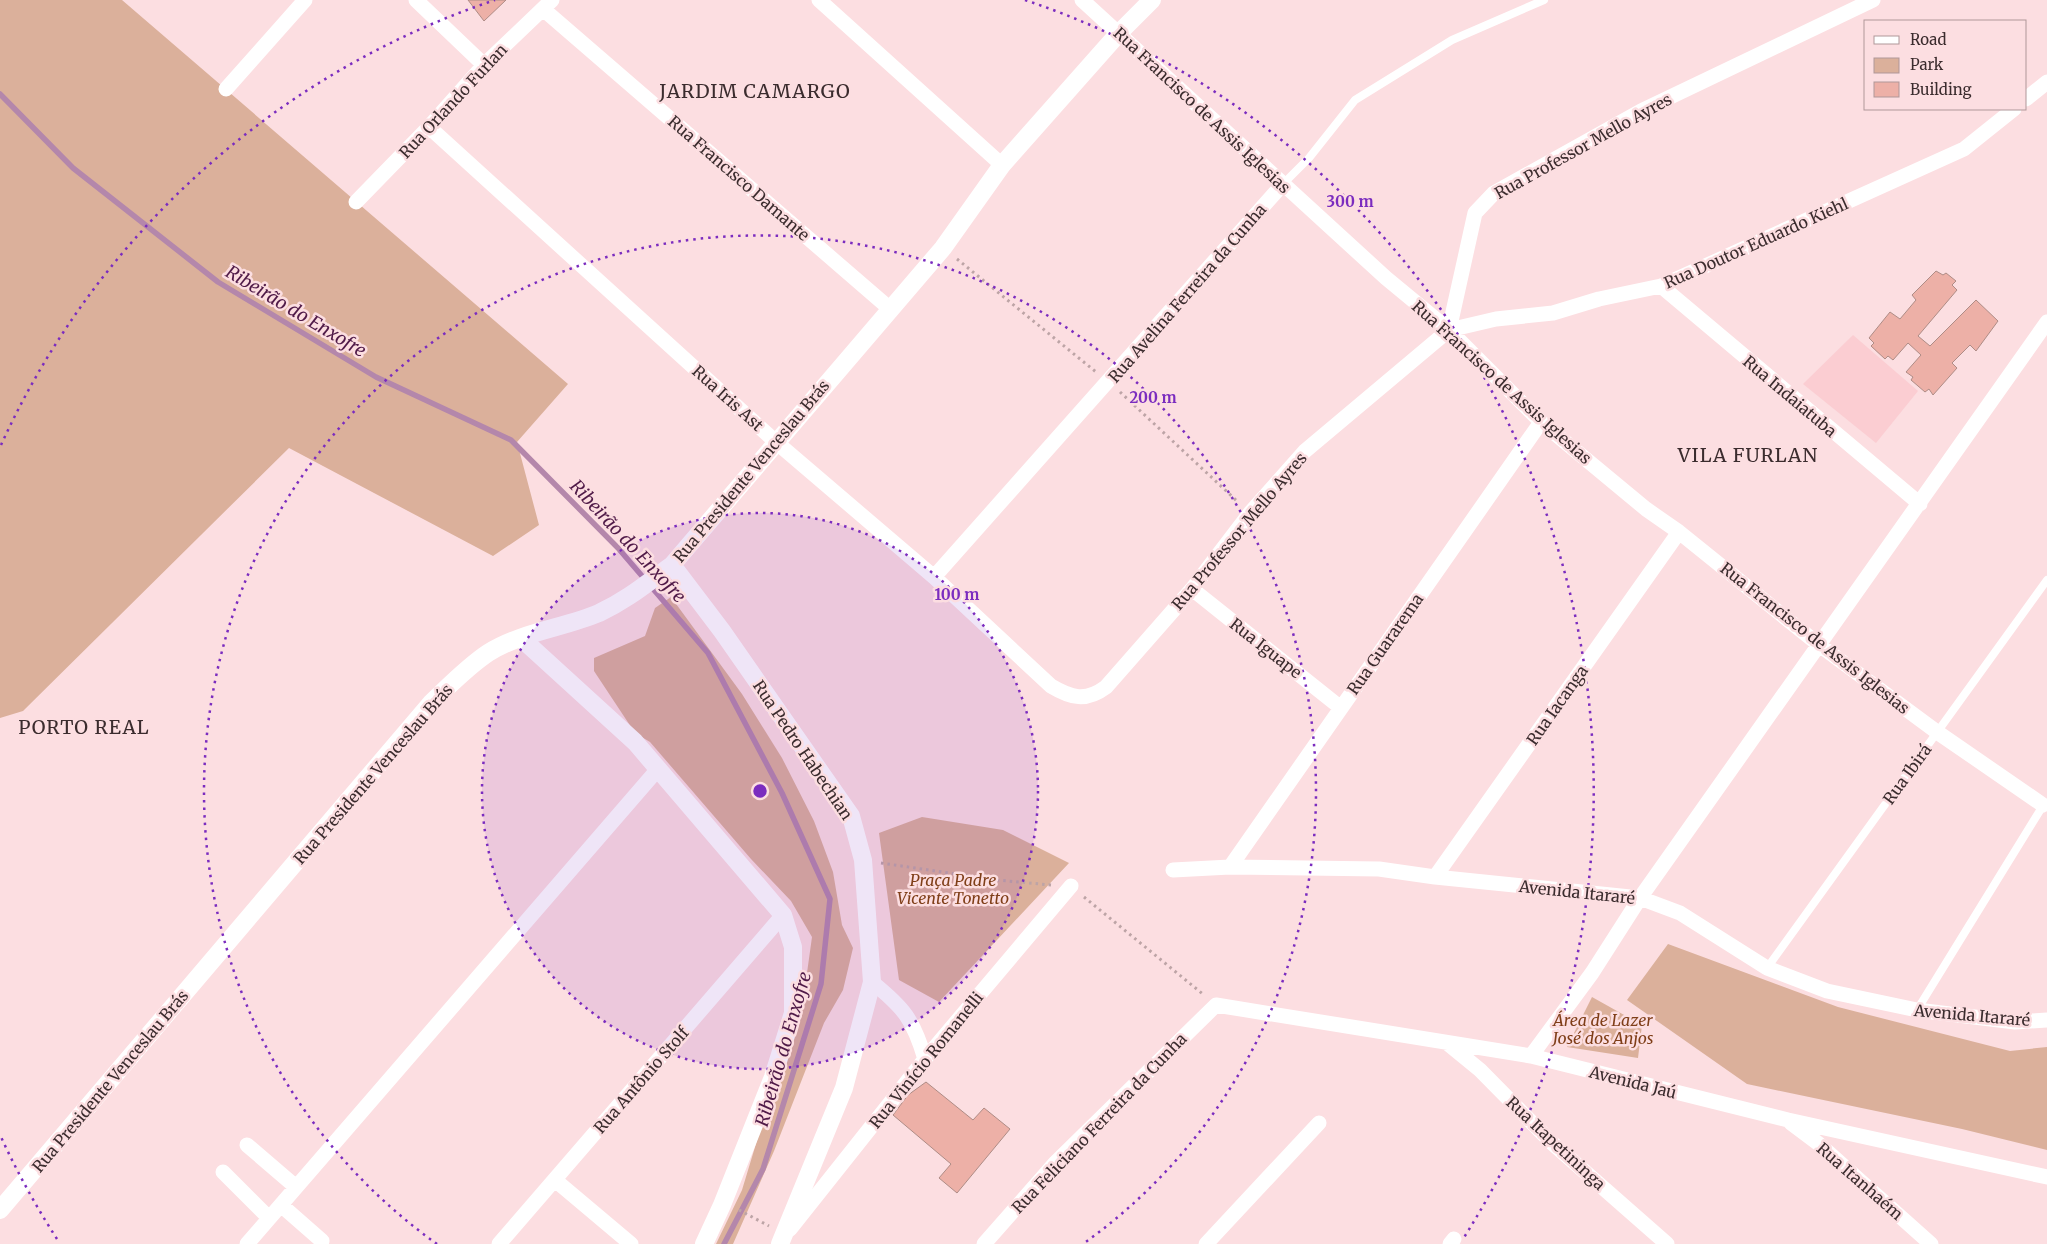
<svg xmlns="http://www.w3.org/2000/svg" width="2047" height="1244" viewBox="0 0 2047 1244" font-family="Merriweather,serif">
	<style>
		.built { fill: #fbcdd2 }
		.green { fill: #dbb09b }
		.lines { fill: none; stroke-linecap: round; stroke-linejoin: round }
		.stream { stroke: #b487ab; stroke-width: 5.5 }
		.building { fill: #edb0a7; stroke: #ae8c86 }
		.path { stroke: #bda4a6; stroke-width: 3; stroke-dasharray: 2.5 4; stroke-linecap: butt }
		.service { stroke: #fff; stroke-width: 8 }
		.minor { stroke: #fff; stroke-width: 15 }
		.tertiary { stroke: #fff; stroke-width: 18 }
		.ring { fill: none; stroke: #7b2cbf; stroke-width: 2.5; stroke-dasharray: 2.5 5 }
		.labels { text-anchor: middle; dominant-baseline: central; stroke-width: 5; stroke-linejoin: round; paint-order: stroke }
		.street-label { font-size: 16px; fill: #3b2c2e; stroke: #fcdee1 }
		.park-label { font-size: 16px; font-style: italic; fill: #7f3e18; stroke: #fcdee1 }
		.water-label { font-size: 18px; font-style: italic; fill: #501a48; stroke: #fcdee1 }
		.quarter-label { font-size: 19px; letter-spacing: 1px; fill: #3b2c2e; stroke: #fcdee1 }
		.centre { fill: #7b2cbf; stroke: #fcdee1; stroke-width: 2.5 }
		.ring-label { font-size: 15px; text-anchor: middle; font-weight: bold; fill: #7b2cbf; stroke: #fcdee1; stroke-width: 5; stroke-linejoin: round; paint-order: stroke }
	</style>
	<rect width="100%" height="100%" fill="#fcdee1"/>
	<!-- built -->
	<path class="built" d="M1853 335 1918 391 1876 443 1803 384Z"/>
	<!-- green -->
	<path class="green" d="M0 0H122L568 384 517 442 539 525 493 556 289 448 23 711 0 718Z
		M671 597 742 694 782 758 814 821 833 872 842 925 853 948 843 990 824 1023 774 1151 733 1244H716L742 1190 785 1048 801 1016 812 937 791 901 751 859 650 742 635 733 594 671V658L645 636 655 608Z
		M922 817 1003 830 1069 863 939 1002 899 980 879 833Z
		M1668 944 1838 1007 2010 1051 2047 1047V1150L1962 1129 1747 1084 1627 1000Z
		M1592 997 1642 1025 1638 1058 1567 1047Z"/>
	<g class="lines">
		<!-- stream -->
		<path class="stream" d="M0 94 73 168 218 282 376 377 511 440 618 548 708 653 782 793 830 899 821 984 763 1169 724 1244"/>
	</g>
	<!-- building -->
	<path class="building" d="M468 0H506L484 21Z
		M1936 271 1943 275 1946 273 1956 281 1952 285 1957 290 1918 336 1930 346 1976 300 1998 321 1976 351 1970 345 1952 363 1957 368 1933 395 1929 389 1925 392 1911 380 1913 377 1906 372 1921 355 1908 343 1893 360 1888 356 1885 359 1871 346 1874 343 1869 338 1890 312 1900 319 1916 300 1912 295Z
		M926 1082 973 1120 984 1108 1010 1129 957 1193 939 1178 951 1164 893 1115 908 1095Z"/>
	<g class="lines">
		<!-- path -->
		<path class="path" d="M957 259 1096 372
			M1120 392 1238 502
			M881 863 997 880 1051 885
			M1084 897 1204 995
			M739 1210 769 1226"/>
		<!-- service -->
		<path class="service" d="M1282 185 1309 158 1355 100 1452 40 1544 0
			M1767 968 2047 580
			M1917 1010 2044 804"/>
		<!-- minor -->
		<path class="minor" d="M416 0 484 65
			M819 0 1002 165
			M1082 0 1386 278 1449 330 1541 422 1646 509 1679 532 1818 644 1937 732 2043 805
			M543 9 889 308
			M226 89 305 0
			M2026 99 2047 82
			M429 127 776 442 934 577 1051 686C1071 698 1086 702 1106 687L1192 589 1250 513 1305 451 1449 330 1475 213 1494 193 1641 111 1873 0
			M356 202 429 127 484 65 552 0
			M1661 286 1920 504
			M1449 330 1496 319 1553 313 1599 299 1661 286 1964 149 2014 109
			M934 577 1282 185
			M1192 589 1341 708
			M1230 867 1541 422
			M1173 870 1230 867 1379 869 1435 877 1640 898 1680 913 1767 968 1827 991 1917 1010 2015 1022 2047 1020
			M1435 877 1679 532
			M872 982C904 1008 913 1019 925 1059
			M1447 1043 1480 1070 1551 1142 1667 1244
			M1531 1056 1592 973 1640 898 2047 322
			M1791 1123 1819 1144 1931 1244
			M247 1145 296 1187
			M223 1172 269 1218
			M555 1180 631 1244
			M281 1205 322 1241
			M790 1229 925 1059 1071 886
			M247 1244 658 769
			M499 1244 783 915
			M984 1244 1056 1162 1216 1005 1531 1056 1788 1120 2047 1177
			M1206 1244 1319 1123
			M1450 1244 1454 1239"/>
		<!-- tertiary -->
		<path class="tertiary" d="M672 565 722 631 851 816 863 860 872 982 844 1088 780 1244
			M521 638 635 742 783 915 793 947V1013L773 1077 722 1205 704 1244
			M0 1210 431 703C449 686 467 667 488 653 521 632 564 628 599 613 627 600 647 583 672 565L943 248 1002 165 1118 34 1152 0"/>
	</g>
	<!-- distance rings -->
	<circle cx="760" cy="791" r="278" fill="#7b2cbf" fill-opacity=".12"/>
	<g class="ring">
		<circle cx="760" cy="791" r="278"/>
		<path d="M437 1244A556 556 0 1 1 1083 1244"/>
		<path d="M57 1239A834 834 0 0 1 1 1137M1 445A834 834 0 0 1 495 0M1025 0A834 834 0 0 1 1463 1239"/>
	</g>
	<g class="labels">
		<!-- street labels -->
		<g class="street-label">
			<text transform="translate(453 101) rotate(-47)">Rua Orlando Furlan</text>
			<text transform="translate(1202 110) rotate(43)">Rua Francisco de Assis Iglesias</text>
			<text transform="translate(1583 146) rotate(-29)">Rua Professor Mello Ayres</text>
			<text transform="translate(739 178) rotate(41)">Rua Francisco Damante</text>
			<text transform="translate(1756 243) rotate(-24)">Rua Doutor Eduardo Kiehl</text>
			<text transform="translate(1187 293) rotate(-49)">Rua Avelina Ferreira da Cunha</text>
			<text transform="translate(1502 382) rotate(42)">Rua Francisco de Assis Iglesias</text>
			<text transform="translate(1790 396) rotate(40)">Rua Indaiatuba</text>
			<text transform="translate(728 398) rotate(42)">Rua Iris Ast</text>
			<text transform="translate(751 471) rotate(-50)">Rua Presidente Venceslau Brás</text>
			<text transform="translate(1239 531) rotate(-50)">Rua Professor Mello Ayres</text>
			<text transform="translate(1815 638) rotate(38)">Rua Francisco de Assis Iglesias</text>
			<text transform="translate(1385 644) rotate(-55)">Rua Guararema</text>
			<text transform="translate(1266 648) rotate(38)">Rua Iguape</text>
			<text transform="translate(1557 705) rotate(-55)">Rua Iacanga</text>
			<text transform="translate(803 750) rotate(56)">Rua Pedro Habechian</text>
			<text transform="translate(373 774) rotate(-49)">Rua Presidente Venceslau Brás</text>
			<text transform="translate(1907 774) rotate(-54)">Rua Ibirá</text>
			<text transform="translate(1577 892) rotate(6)">Avenida Itararé</text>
			<text transform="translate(1972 1015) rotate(5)">Avenida Itararé</text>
			<text transform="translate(926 1060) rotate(-51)">Rua Vinício Romanelli</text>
			<text transform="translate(641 1080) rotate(-49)">Rua Antônio Stolf</text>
			<text transform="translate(110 1081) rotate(-50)">Rua Presidente Venceslau Brás</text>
			<text transform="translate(1633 1082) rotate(14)">Avenida Jaú</text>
			<text transform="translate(1099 1123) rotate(-46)">Rua Feliciano Ferreira da Cunha</text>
			<text transform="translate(1556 1143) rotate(43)">Rua Itapetininga</text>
			<text transform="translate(1860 1181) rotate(41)">Rua Itanhaém</text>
		</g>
		<!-- park labels -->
		<g class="park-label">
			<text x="953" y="880">Praça Padre<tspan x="953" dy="18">Vicente Tonetto</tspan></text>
			<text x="1603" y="1020">Área de Lazer<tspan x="1603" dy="18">José dos Anjos</tspan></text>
		</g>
		<!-- water labels -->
		<g class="water-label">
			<text transform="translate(296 311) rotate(31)">Ribeirão do Enxofre</text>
			<text transform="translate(628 541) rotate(47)">Ribeirão do Enxofre</text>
			<text transform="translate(783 1049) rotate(-74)">Ribeirão do Enxofre</text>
		</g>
		<!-- quarter labels -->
		<g class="quarter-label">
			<text x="755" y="91">JARDIM CAMARGO</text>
			<text x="1748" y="455">VILA FURLAN</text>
			<text x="84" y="727">PORTO REAL</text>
		</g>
	</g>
	<circle cx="760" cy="791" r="8" class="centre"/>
	<g class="ring-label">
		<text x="1350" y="207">300 m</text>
		<text x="1153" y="403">200 m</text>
		<text x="957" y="600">100 m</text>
	</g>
	<!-- legend -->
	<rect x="1864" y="20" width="162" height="90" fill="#fcdee1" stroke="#af9799"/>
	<rect x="1874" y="36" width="25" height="8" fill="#ffffff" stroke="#af9799"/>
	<text x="1910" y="45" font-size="15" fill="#3b2c2e">Road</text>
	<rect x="1874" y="58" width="25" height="15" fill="#dbb09b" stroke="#af9799"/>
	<text x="1910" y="70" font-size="15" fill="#3b2c2e">Park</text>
	<rect x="1874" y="82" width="25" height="15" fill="#edb0a7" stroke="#af9799"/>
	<text x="1910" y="95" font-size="15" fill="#3b2c2e">Building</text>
</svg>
